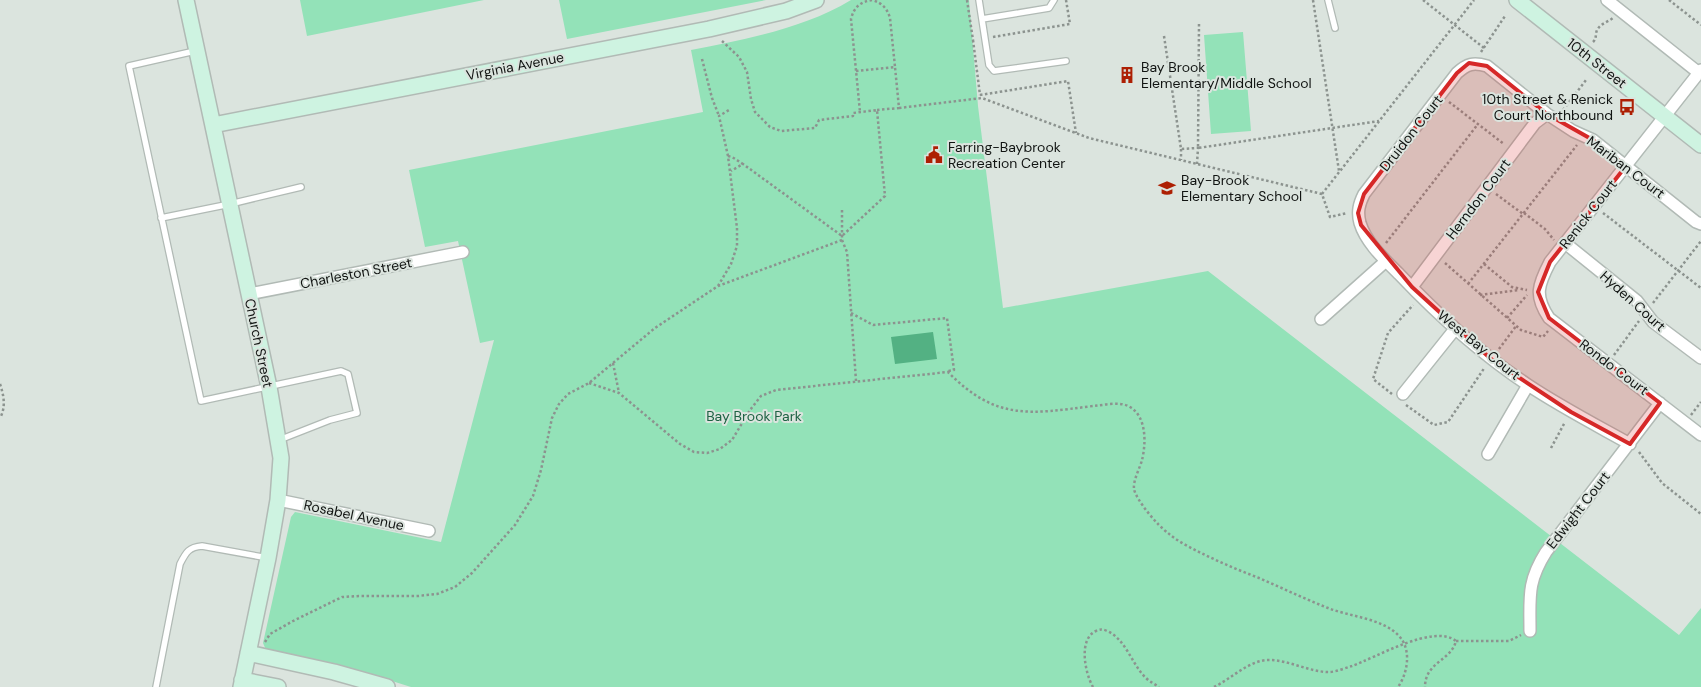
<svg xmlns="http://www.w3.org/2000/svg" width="1701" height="687" viewBox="0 0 1701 687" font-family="'DM Sans',sans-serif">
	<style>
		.green { fill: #93e2b8 }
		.water { fill: #53b183 }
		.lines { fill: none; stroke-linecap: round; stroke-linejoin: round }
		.lane-casing { stroke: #b1bab5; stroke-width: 8 }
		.street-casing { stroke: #b1bab5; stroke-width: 14 }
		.secondary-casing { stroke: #b1bab5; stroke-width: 18 }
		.path { stroke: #8c938f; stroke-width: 2.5; stroke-dasharray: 2.5 2.5; stroke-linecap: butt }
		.lane { stroke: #fff; stroke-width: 5.5 }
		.street { stroke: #fff; stroke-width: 11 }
		.secondary { stroke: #cef3e1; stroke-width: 15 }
		.marked { fill: #d62828; fill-opacity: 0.2; stroke: #d62828; stroke-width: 4; stroke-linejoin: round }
		.labels { text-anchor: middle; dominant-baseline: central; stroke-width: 4; stroke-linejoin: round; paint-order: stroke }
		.street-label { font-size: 14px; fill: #111412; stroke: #dbe4de }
		.poi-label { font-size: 14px; fill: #111412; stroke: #dbe4de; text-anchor: start }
		.park-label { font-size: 14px; fill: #1d6243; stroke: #dbe4de }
	</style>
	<rect width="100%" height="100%" fill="#dbe4de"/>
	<!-- green -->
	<path class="green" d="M300 0H484L307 36Z
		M559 0H766L567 39Z
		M851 0H969L978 106 1003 308 1208 271 1679 635 1701 608V687H411L357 670 266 650 263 643 291 517 295 512 441 542 494 340 480 343 458 241 425 247 409 170 703 112 691 50C745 39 803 29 851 0Z
		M1243 32 1251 131 1211 134 1204 35Z"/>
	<!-- water -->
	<path class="water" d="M933 332 937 359 895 364 891 337Z"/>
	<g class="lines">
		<!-- lane casing -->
		<g class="lane-casing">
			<path id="lane" d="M979 0 989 65 994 71 1066 61
				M1328 0 1335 28
				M982 19 1049 8 1054 0
				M195 51 129 66 201 401 341 371 348 374 357 413 330 420 279 440
				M161 218 230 204 301 187
				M156 687 180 564C186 552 189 547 202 546L268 558"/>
		</g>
		<!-- street casing -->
		<g class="street-casing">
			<path id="street" d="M1607 0 1699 73
				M1701 70 1550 262C1538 285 1534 296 1549 318L1701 435
				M1565 243 1637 301 1653 322 1701 358
				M1412 287 1535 123 1547 114
				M249 294 463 252
				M1321 319 1386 261
				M1403 394 1455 329
				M1630 444C1596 425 1561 407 1528 385 1481 354 1438 315 1399 274 1385 260 1366 243 1360 223 1357 212 1359 204 1364 194L1457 73C1467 64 1473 62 1487 66L1547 114 1573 131 1593 140 1696 222 1701 224
				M1488 454 1528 385
				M278 500 429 531
				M1530 631C1530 597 1527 582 1546 552L1660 403"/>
		</g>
		<!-- secondary casing -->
		<g class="secondary-casing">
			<path id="secondary" d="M186 0 269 387 281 458 278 500 268 558 241 687
				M1517 0 1701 145
				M213 125 709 29 786 11 816 0
				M248 653 334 672 387 687
				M242 680 278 687"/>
		</g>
		<!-- path -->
		<path class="path" d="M967 0 973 40
			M1313 0 1339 171
			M1423 0 1484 48
			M1669 0 1701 25
			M1199 24 1198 148 1379 121
			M1164 36 1181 149 1198 148 1197 164
			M993 37 1070 24 1066 0
			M973 40 980 95
			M722 41 739 57 747 72 751 99 755 112 770 127 781 131 815 128 819 120 853 116V113L877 110 885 196 842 236 743 164
			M1593 42C1597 38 1595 35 1597 30 1601 23 1608 22 1613 18
			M1481 52 1505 16
			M702 59 712 98 719 116
			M856 71 895 67 890 18C887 8 882 3 872 0 860 2 854 7 851 19L860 112
			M980 95 1068 81 1076 133
			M1449 102 1504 144
			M899 108 982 98 1089 138 1322 194 1330 217 1347 213
			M877 110 899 108 895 67
			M1563 110 1586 80
			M1181 149V160
			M728 156 732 157 743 164 731 171
			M1322 194 1474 0
			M1496 194 1523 214
			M1524 213 1545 229 1554 240
			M1603 213 1701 288
			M842 240 847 252 856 381
			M1386 243 1478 124
			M1445 263 1521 330 1543 337 1548 331
			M1484 264 1512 287 1527 290
			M1468 284 1577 145
			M718 286 731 264 737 246V228L728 156 719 116 729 110
			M1480 295 1519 290
			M1653 303 1701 241
			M851 313 873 325 947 318 954 370 948 371
			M1507 318 1527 295
			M1499 349 1516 326
			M1614 355 1639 321
			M613 363 619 393
			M589 383 619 393 680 444 694 452 707 453 720 449 732 440 750 410 761 396 776 390 948 372C996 421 1030 414 1093 406 1105 405 1120 401 1130 407 1147 417 1146 444 1142 460 1140 468 1133 480 1134 489 1136 500 1158 526 1168 533 1176 540 1187 546 1197 551 1217 561 1238 570 1259 578 1282 588 1305 599 1328 608 1351 617 1381 618 1398 635 1412 648 1408 673 1398 687
			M0 384C4 396 6 407 0 418
			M1392 394 1373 379 1388 333 1413 305
			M1406 405 1434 425 1448 422 1485 367
			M1691 415 1701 402
			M1551 448 1565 422
			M1639 452 1662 483 1701 514
			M1456 641H1509L1521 635
			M265 642 270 634 293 621 342 597 359 596H418L437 594 455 587 472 573 515 525 533 496 541 470 552 418 559 404 568 394 589 383 655 328 718 286 842 240V208
			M1093 687C1085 673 1078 639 1096 631 1100 629 1103 629 1107 631 1126 639 1132 665 1146 678 1150 682 1155 684 1159 687
			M1214 687C1231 679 1249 660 1269 660 1289 660 1309 672 1329 672 1336 672 1345 668 1352 666 1375 658 1434 623 1456 641 1451 661 1425 662 1425 687"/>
		<!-- lane -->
		<use href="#lane" class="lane"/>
		<!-- street -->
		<use href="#street" class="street"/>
		<!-- secondary -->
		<use href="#secondary" class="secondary"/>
	</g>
	<!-- marked area -->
	<path class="marked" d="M1469 63 1487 66 1547 114 1593 140 1626 166 1550 262 1538 292 1549 318 1660 403 1630 444 1571 412 1491 359 1412 287 1361 225 1358 213 1364 194 1457 73Z"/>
	<!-- icons -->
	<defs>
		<g id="building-bare" transform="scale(1.35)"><path d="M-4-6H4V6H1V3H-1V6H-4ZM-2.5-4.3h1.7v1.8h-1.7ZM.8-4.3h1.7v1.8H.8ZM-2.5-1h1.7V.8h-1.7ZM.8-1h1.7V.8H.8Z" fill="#ad1f03" stroke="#dbe4de" stroke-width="2.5" paint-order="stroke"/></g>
		<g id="bus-bare" transform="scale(1.35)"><path d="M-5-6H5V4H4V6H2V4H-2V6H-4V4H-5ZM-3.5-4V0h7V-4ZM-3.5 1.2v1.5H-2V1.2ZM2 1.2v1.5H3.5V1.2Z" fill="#ad1f03" stroke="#dbe4de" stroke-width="2.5" paint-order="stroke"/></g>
		<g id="civic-bare" transform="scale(1.35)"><path d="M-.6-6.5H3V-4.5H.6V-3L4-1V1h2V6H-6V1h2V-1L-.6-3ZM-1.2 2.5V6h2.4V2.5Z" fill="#ad1f03" stroke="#dbe4de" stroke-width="2.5" paint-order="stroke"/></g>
		<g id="school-bare" transform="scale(1.35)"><path d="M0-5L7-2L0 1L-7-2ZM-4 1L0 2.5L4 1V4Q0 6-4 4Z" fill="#ad1f03" stroke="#dbe4de" stroke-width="2.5" paint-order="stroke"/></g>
	</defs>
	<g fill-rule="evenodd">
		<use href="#building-bare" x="1127" y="75"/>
		<use href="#bus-bare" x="1627" y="107"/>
		<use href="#civic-bare" x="934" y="155"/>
		<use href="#school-bare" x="1167" y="188"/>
	</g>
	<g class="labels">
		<!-- street labels -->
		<g class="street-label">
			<text transform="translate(1597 63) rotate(38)">10th Street</text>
			<text transform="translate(515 66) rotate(-11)">Virginia Avenue</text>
			<text transform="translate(1411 133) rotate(-52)">Druidon Court</text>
			<text transform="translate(1626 167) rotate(37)">Mariban Court</text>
			<text transform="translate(1478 199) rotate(-53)">Herndon Court</text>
			<text transform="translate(1588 214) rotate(-52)">Renick Court</text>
			<text transform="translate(356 273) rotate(-11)">Charleston Street</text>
			<text transform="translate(1633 301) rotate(42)">Hyden Court</text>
			<text transform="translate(259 343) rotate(78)">Church Street</text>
			<text transform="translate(1479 345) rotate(39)">West Bay Court</text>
			<text transform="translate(1614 367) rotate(37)">Rondo Court</text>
			<text transform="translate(1578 510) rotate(-52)">Edwight Court</text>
			<text transform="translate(354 515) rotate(12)">Rosabel Avenue</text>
		</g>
		<!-- poi labels -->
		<g class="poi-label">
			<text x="1141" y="67">Bay Brook<tspan x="1141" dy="16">Elementary/Middle School</tspan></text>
			<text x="1613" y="99" text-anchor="end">10th Street &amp; Renick<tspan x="1613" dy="16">Court Northbound</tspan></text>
			<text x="948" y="147">Farring-Baybrook<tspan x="948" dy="16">Recreation Center</tspan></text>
			<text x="1181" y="180">Bay-Brook<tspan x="1181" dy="16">Elementary School</tspan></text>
		</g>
		<!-- park labels -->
		<g class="park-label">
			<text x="754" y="416">Bay Brook Park</text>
		</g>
	</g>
</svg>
